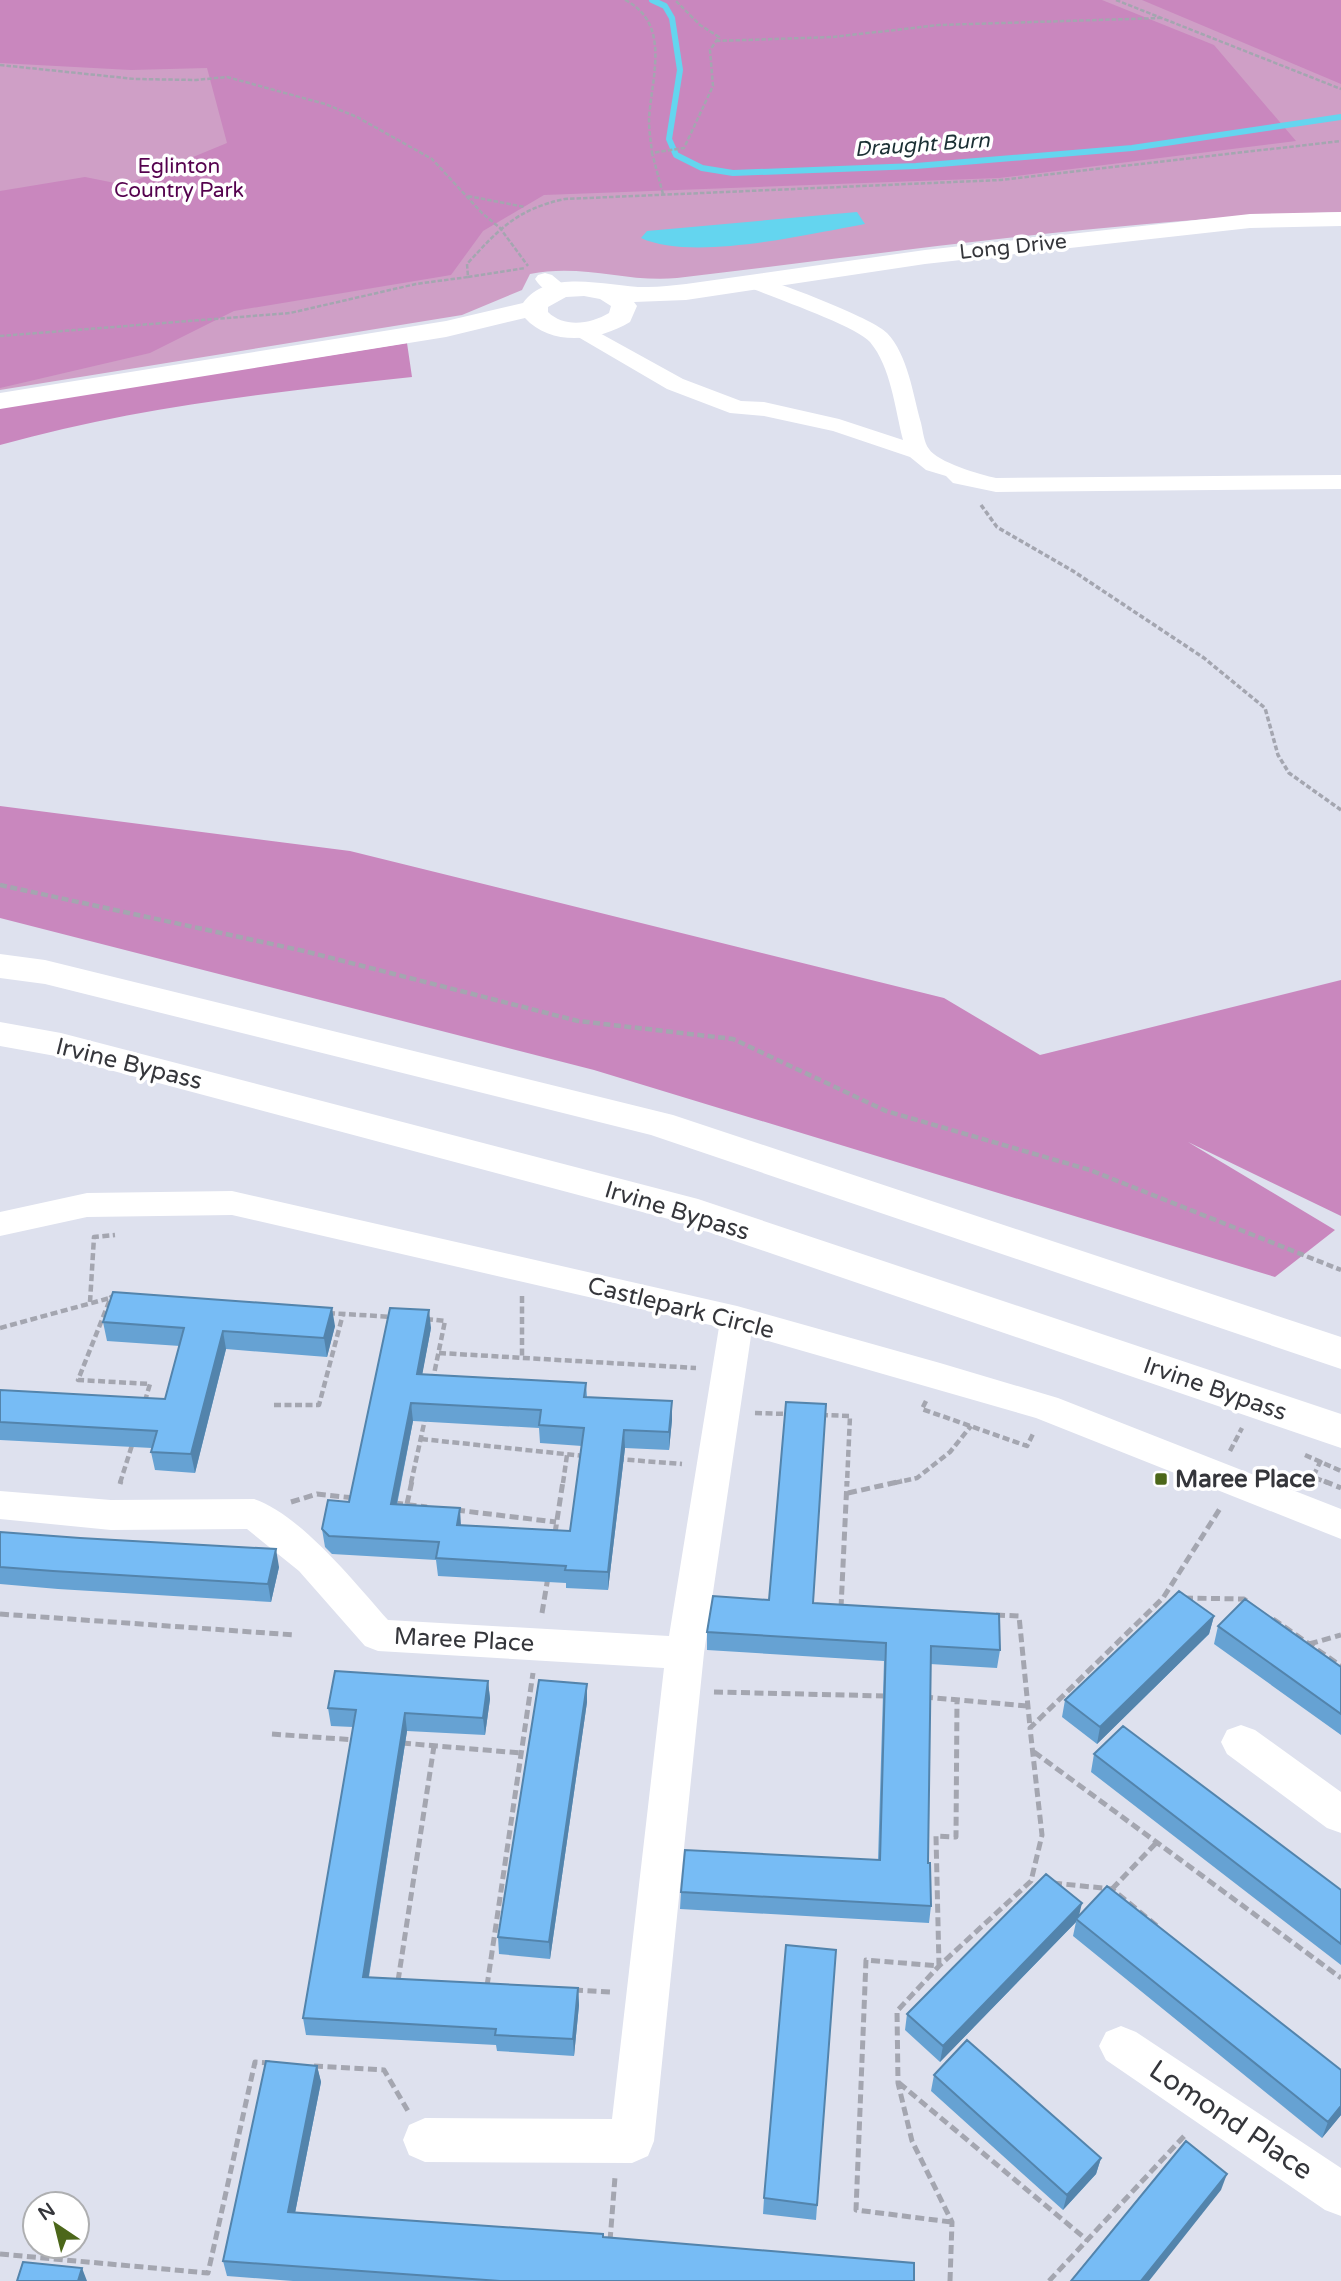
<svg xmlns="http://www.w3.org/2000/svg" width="1341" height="2281" viewBox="0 0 1341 2281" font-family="'Varela Round',sans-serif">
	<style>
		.green { fill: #cf9fc6 }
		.forest { fill: #c987be }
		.water { fill: #64d5ef }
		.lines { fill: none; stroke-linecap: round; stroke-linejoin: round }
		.stream { stroke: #64d5ef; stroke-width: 6 }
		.path-far3 { stroke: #a4a6b0; stroke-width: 2.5; stroke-dasharray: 4.5 2; stroke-linecap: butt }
		.path-far2 { stroke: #a4a6b0; stroke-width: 3.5; stroke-dasharray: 5 2.5; stroke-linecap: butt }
		.path-far1 { stroke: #a4a6b0; stroke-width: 4.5; stroke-dasharray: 7 3.5; stroke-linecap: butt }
		.path { stroke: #a4a6b0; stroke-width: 5; stroke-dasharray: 9 4.5; stroke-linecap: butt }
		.minor { fill: #fff; fill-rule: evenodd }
		.major { fill: #fff; fill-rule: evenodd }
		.highway { fill: #fff; fill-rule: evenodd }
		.wall { fill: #66a2d3; fill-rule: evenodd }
		.shaded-wall { fill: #5384ac }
		.building { fill: #77bcf5; stroke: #5384ac; stroke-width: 2; fill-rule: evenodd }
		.poi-dot { fill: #4c671a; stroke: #fff; stroke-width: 2.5 }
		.labels { text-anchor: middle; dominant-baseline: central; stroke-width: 7; stroke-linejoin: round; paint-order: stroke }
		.far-water-label { font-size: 21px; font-style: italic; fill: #1b2f34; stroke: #fff }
		.far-park-label { font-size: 21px; fill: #55024e; stroke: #fff }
		.far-street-label { font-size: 21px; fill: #35363b; stroke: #fff }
		.street-label { font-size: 24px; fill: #35363b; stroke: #fff }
		.poi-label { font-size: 24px; font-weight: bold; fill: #35363b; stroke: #fff; text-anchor: start }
		.near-street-label { font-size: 28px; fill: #35363b; stroke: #fff }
	</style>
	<rect width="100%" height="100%" fill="#dee1ee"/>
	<!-- green -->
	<path class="green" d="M0 0H1341V212C1119 219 898 252 677 278 628 283 582 263 530 274L522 290 462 315 0 390Z"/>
	<!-- forest -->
	<path class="forest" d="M0 0H1102L1214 45 1296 141 999 178 544 195 483 231 451 275 234 311 150 353 0 388V191L85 177 125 185 227 143 207 68 131 70 0 63Z
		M1142 0H1341V84Z
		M407 343 412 377C274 392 134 407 0 445V408Z
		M0 806 350 851 944 998 1040 1055 1341 980V1216L1188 1142 1335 1230 1275 1277 594 1070 0 918Z"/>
	<!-- water -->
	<path class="water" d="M857 212 865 224C808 234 693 262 641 238L647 231Z"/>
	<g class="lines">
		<!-- stream -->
		<path class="stream" d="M652 0 665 6 672 18 680 70 669 139 676 155 702 168 733 173 916 166 1132 148 1341 117"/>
		<!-- path-far3 -->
		<path class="path-far3" d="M625 0C672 24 651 78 649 120 649 131 651 142 652 153
			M1116 0 1341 89
			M716 41 833 37 939 25 1161 18
			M0 65 135 79 196 80 227 77 325 104 357 117 432 159 482 213 500 228 528 266
			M663 194 652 153 684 148 713 86 710 50 719 37 700 25 675 0
			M468 196 525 207
			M468 277 525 268
			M0 336 290 313 416 284 468 277 467 264C499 229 517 209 565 199L1000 180 1341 141"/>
		<!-- path-far2 -->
		<path class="path-far2" d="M981 505 997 527 1073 571 1204 658 1265 708 1278 755 1289 773 1341 810"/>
		<!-- path-far1 -->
		<path class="path-far1" d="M0 885 304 951 578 1021 733 1039 886 1111 1090 1170 1341 1270
			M522 1296V1358
			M117 1298 111 1297 78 1380 150 1384 144 1404
			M90 1302 94 1237 115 1235
			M328 1313 393 1317
			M426 1319 445 1321 433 1379
			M0 1328 110 1298
			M439 1353 696 1368
			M926 1401 922 1409 1027 1446 1034 1432
			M274 1405H319L343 1314
			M755 1413 788 1414
			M821 1415 850 1416 847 1483
			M421 1439 584 1456
			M1230 1451 1242 1428
			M1305 1455 1341 1471
			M617 1459 682 1464
			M1321 1460 1313 1477 1328 1483
			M120 1483 133 1442
			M411 1483 425 1419
			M563 1483 567 1455
			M894 1483 917 1478 950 1452 971 1426"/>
		<!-- path -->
		<path class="path" d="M1324 1481 1341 1488
			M120 1484 121 1481
			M848 1493 902 1481
			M291 1502 317 1494 354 1498
			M394 1503 427 1507
			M407 1504 412 1481
			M456 1510 556 1522
			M555 1533 563 1481
			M1184 1598 1244 1599 1248 1602
			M841 1608 847 1481
			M542 1613 548 1577
			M0 1614 295 1635
			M996 1615 1019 1616 1030 1727
			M1273 1619 1341 1666
			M1309 1644 1341 1635
			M714 1692 887 1696
			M924 1697 1028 1706
			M272 1734 355 1740
			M402 1743 521 1753
			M1034 1752 1341 1978
			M1053 1883 1112 1889 1157 1926
			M1112 1889 1158 1841
			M398 1981 434 1746
			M487 1986 533 1673
			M574 1990 611 1992
			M314 2066 384 2070 408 2111
			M899 2083 1087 2240
			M951 2222 856 2210 866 1960 939 1966 936 1836 956 1837 957 1699
			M610 2241 615 2177
			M0 2254 208 2273 255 2062 270 2063
			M950 2281 952 2222 912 2141 898 2083 897 2011 939 1966 1031 1881 1042 1835 1030 1728 1163 1598 1221 1507
			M1049 2281 1187 2133"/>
		<!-- minor -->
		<path class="minor" d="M545 273 552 275 570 290 567 294C554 298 542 290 535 279L538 275Z
			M753 276C776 281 873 318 887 333 908 355 913 395 921 423 923 431 924 443 929 449 937 462 981 475 996 478L1341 475V489L996 492 953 483 946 476 926 470 910 457 833 431 764 416 730 413 667 389 573 334 569 330 573 326H587L683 379 741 401 764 402 839 419 903 440C895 409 891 367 870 342 857 326 769 296 746 286L743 282 746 278Z
			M232 1191 737 1306 940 1363 1058 1398 1341 1509V1539L1036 1418 751 1336 704 1653 654 2141 648 2156 632 2163 425 2162 409 2155 403 2140 409 2125 425 2118 612 2119 664 1668 378 1651 365 1646 299 1571 247 1529 111 1530 0 1519V1491L111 1500 254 1499C301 1515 355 1583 388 1620L669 1636 719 1327 232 1215 87 1217 0 1236V1212L87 1193Z
			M1241 1725 1255 1730 1341 1792V1833L1327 1828 1227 1754 1221 1742 1227 1730Z
			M1121 2026 1136 2032 1341 2168V2216L1325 2210 1106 2060 1099 2046 1106 2032Z"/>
		<!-- major -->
		<path class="major" d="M1341 212V226L1250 228 925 264 686 300 634 302 637 306 630 322C599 341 551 347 525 318L446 337 0 409V393L446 321 523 303C549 266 612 288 648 287 660 287 673 285 686 284L925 250 1250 214ZM584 296 600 299 611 306 609 313C591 324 564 328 548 312V307L566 297Z"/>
		<!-- highway -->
		<path class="highway" d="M0 954 45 960 673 1115 1341 1337V1369L651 1135 45 984 0 978Z
			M0 1022 61 1033 698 1199 1341 1414V1448L676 1221 61 1057 0 1046Z"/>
	</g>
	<!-- wall -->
	<path class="wall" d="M103 1322 335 1326 327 1357 226 1349 195 1473 155 1470 151 1452 152 1448 0 1440V1390L165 1399 180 1346 107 1341Z
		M431 1328 422 1374 586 1383 587 1397 672 1420 669 1450 625 1448 608 1590 566 1588V1583L438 1576 436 1560 332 1554 325 1547 322 1529 349 1502ZM413 1421 539 1428 540 1443 582 1446 570 1531 461 1525 397 1505Z
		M0 1532 279 1567 271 1602 58 1589 0 1584Z
		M813 1603 1000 1650 997 1668 930 1664 928 1863 931 1906 929 1923 680 1909 681 1892 878 1860 884 1661 707 1650V1632Z
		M1214 1616 1209 1634 1097 1744 1062 1717 1065 1700Z
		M1218 1626 1341 1667V1735L1214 1644Z
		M488 1681 490 1699 485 1735 407 1731 369 1977 578 1988 579 2005 574 2056 497 2051 496 2045 306 2035 303 2018 353 1727 331 1726 328 1708Z
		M587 1684V1702L550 1959 499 1954 498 1937Z
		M1094 1754 1341 1890V1965L1091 1772Z
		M1079 1917 1341 2070V2115L1322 2138 1073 1936 1076 1922 940 2062 905 2030 907 2014Z
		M836 1950 816 2220 763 2214 764 2198Z
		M317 2066 321 2082 295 2213 603 2237 914 2281H293L227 2276 223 2261Z
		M934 2075 1101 2158 1096 2174 1063 2210 931 2091Z"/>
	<!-- shaded-wall -->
	<path class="shaded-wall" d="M332 1308 335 1326 327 1357 324 1338Z
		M429 1310 431 1328 419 1392 417 1374Z
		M223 1331 226 1349 195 1473 191 1454Z
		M672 1401V1420L669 1450V1432Z
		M411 1403 413 1421 393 1522 391 1504Z
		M624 1430 625 1448 608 1590V1572Z
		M460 1508 461 1526 457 1525Z
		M276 1549 279 1567 271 1602 268 1584Z
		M1214 1616 1209 1634 1097 1744 1100 1727Z
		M488 1681 490 1699 485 1735 483 1718Z
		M587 1684V1702L550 1959 549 1942Z
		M405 1713 407 1731 366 1993 363 1977Z
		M1082 1903 1078 1920 1076 1919V1922L940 2062 943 2046Z
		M578 1988 579 2005 574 2056 573 2039Z
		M317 2066 321 2082 292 2228 288 2212Z
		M1341 2106V2115L1322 2138 1328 2122Z
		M1101 2158 1096 2174 1063 2210 1067 2195Z
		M1227 2174 1221 2190 1149 2281H1141Z
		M82 2268 87 2281H78Z"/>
	<!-- building -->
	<path class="building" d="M113 1292 332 1308 324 1338 223 1331 191 1454 151 1452 157 1431 0 1422V1390L165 1399 184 1328 103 1322Z
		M390 1308 429 1310 417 1374 586 1383 584 1397 672 1401 669 1432 624 1430 608 1572 565 1570 566 1566 436 1558 439 1542 329 1536 322 1529 328 1500 349 1502ZM411 1403 541 1410 539 1425 584 1428 570 1531 457 1525 460 1508 391 1504Z
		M786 1402 826 1404 813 1603 999 1614 1000 1650 931 1646 928 1863H930L931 1906 681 1892 685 1850 880 1860 886 1643 707 1632 713 1596 769 1600Z
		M0 1532 80 1538 276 1549 268 1584 53 1571 0 1567Z
		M1179 1591 1214 1616 1100 1727 1065 1700Z
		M1245 1599 1341 1667V1714L1218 1626Z
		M335 1671 488 1681 483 1718 405 1713 363 1977 578 1988 573 2039 495 2035 496 2029 303 2018 356 1710 328 1708Z
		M539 1680 587 1684 549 1942 498 1937Z
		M1123 1726 1341 1890V1944L1094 1754Z
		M1046 1874 1082 1903 943 2046 907 2014Z
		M1107 1886 1341 2070V2106L1328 2122 1076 1919Z
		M786 1945 836 1950 817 2205 764 2198Z
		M967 2040 1101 2158 1067 2195 934 2075Z
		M266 2061 317 2066 288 2212 603 2234V2237L914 2263V2281H500L223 2261Z
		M1186 2141 1227 2174 1141 2281H1071Z
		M23 2262 82 2268 78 2281H17Z"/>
	<!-- markers -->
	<rect class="poi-dot" x="1154" y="1472" width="14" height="14" rx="3.5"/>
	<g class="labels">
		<!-- far-water labels -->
		<g class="far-water-label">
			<text transform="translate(922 145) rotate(-4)">Draught Burn</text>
		</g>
		<!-- far-park labels -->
		<g class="far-park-label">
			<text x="179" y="166">Eglinton<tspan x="179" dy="24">Country Park</tspan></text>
		</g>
		<!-- far-street labels -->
		<g class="far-street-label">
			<text transform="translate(1013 247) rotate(-6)">Long Drive</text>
		</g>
		<!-- street labels -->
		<g class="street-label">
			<text transform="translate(129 1064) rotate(14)">Irvine Bypass</text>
			<text transform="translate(677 1211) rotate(17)">Irvine Bypass</text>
			<text transform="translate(681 1308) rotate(14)">Castlepark Circle</text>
			<text transform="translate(1215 1389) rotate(19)">Irvine Bypass</text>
			<text transform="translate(464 1640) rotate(3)">Maree Place</text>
		</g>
		<!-- poi labels -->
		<g class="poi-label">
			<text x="1175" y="1479">Maree Place</text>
		</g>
		<!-- near-street labels -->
		<g class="near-street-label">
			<text transform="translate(1231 2120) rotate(34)">Lomond Place</text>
		</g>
	</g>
	<!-- north arrow -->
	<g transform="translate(56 2225) rotate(325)"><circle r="33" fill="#ffffff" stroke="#aeafb1" stroke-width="2"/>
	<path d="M0-5L12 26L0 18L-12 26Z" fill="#4c671a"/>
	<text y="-10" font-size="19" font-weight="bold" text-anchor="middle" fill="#35363b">N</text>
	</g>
</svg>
